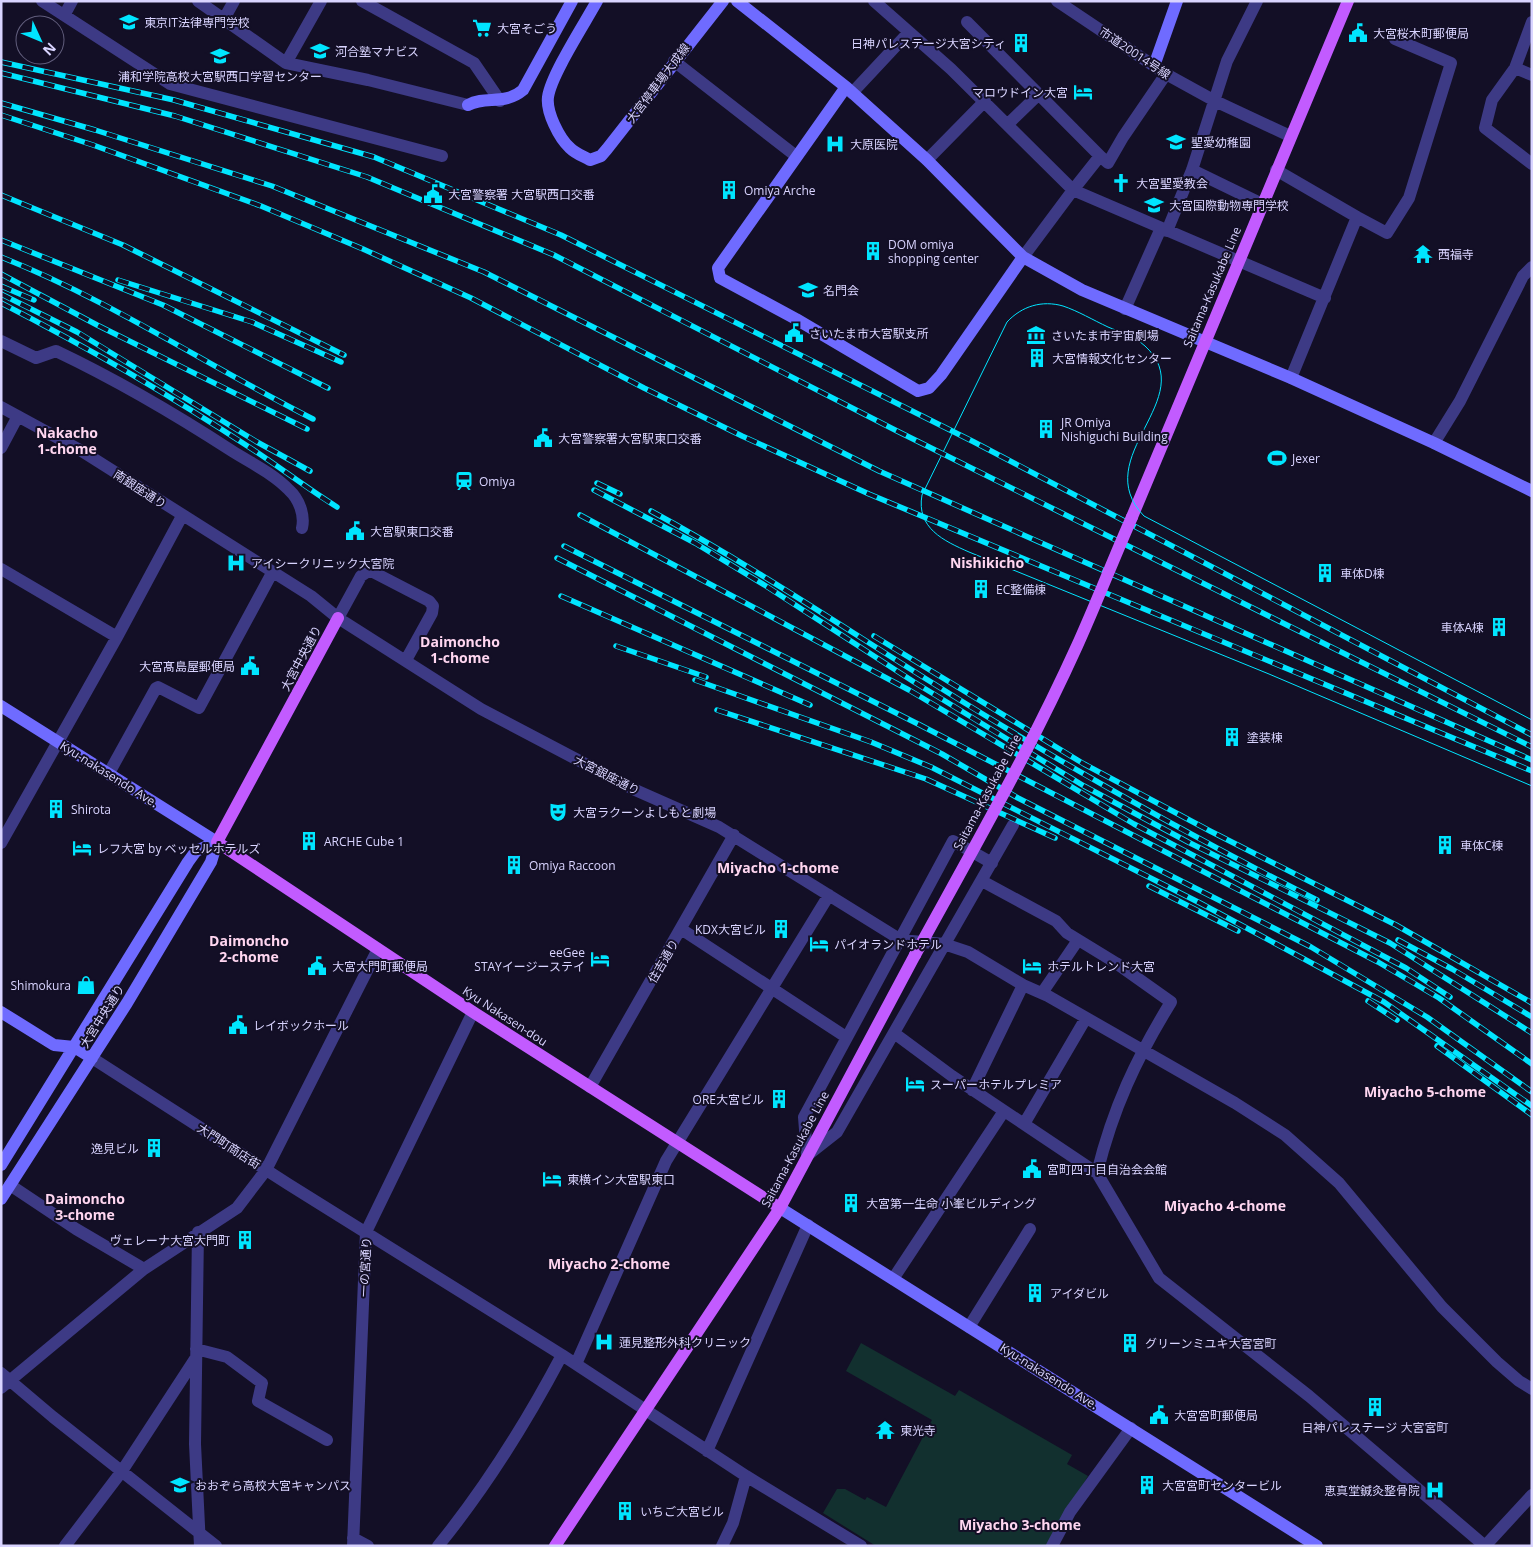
<svg xmlns="http://www.w3.org/2000/svg" width="1533" height="1547" viewBox="0 0 1533 1547" font-family="'Open Sans','Noto Sans JP',sans-serif">
	<style>
		.green { fill: #12302f }
		.lines { fill: none; stroke-linecap: round; stroke-linejoin: round }
		.street { stroke: #3d3a85; stroke-width: 12 }
		.secondary { stroke: #6f6bff; stroke-width: 12 }
		.primary { stroke: #c25bff; stroke-width: 12 }
		.tram { stroke: #00e5ff; stroke-width: 1 }
		.rail-casing { stroke: #00e5ff; stroke-width: 5.5 }
		.rail { stroke: #130f26; stroke-width: 4; stroke-dasharray: 11; stroke-linecap: butt }
		.primary-bridge { stroke: #c25bff; stroke-width: 12 }
		.labels { text-anchor: middle; dominant-baseline: central; stroke-width: 4; stroke-linejoin: round; paint-order: stroke }
		.poi-label { font-size: 12px; fill: #d9d4ff; stroke: #130f26; text-anchor: start }
		.street-label { font-size: 12px; fill: #d9d4ff; stroke: #130f26 }
		.neighbourhood-label { font-size: 14px; font-weight: bold; fill: #ffd6f0; stroke: #130f26 }
	</style>
	<rect width="100%" height="100%" fill="#130f26"/>
	<!-- green -->
	<path class="green" d="M861 1343 955 1396 959 1390 1072 1455 1067 1464 1088 1476 1047 1546H876L823 1513 837 1489H845L865 1500 867 1497 886 1507 932 1420 846 1371Z"/>
	<g class="lines">
		<!-- street -->
		<path class="street" d="M42 1 170 84 442 156
			M198 1 286 63 368 80 468 105
			M362 1 474 63 500 101
			M874 1 951 69 1073 190 1100 156 1108 163 1123 137 1166 74
			M1057 1 1166 74 1215 101 1290 136
			M65 14 72 1
			M224 19 234 1
			M967 22 1100 156
			M674 61 796 156
			M286 63 321 1
			M1515 68 1532 22
			M1532 75 1515 68 1492 100 1485 128 1532 164
			M852 93 909 32
			M1008 124 1039 94
			M927 160 985 101
			M1192 170 1262 204
			M1276 170 1357 217
			M1167 231 1192 170 1227 61 1257 1
			M1023 257 1073 190 1325 298
			M1125 309 1161 228
			M1 341 36 358 56 351C117 380 175 414 232 451 251 463 274 474 289 490 299 499 305 515 302 528
			M1291 378 1357 217 1387 233 1409 198 1451 63 1395 39
			M1 407 80 450 311 596 338 618 481 709 633 789 719 827 901 940 944 944 968 952 1023 985 1048 996 1235 1103 1285 1135 1339 1183 1442 1307 1497 1362 1519 1381 1532 1389
			M1434 443 1460 401 1523 276 1532 267
			M1 448 18 416
			M1 569 117 637
			M338 618 361 576 367 572H373L429 601 433 606 432 613 406 660
			M109 773 156 688 158 687 199 708 272 573
			M1 843 117 637 182 516
			M982 881 1056 921 1067 933 1116 963 1171 1002C1136 1059 1113 1108 1097 1173L1159 1278 1309 1396 1485 1546
			M681 929 846 1037
			M1042 993 1078 940
			M894 1033 952 1076 1097 1173
			M92 1058 288 1184 562 1355 746 1476 861 1546
			M590 1087 734 835
			M972 1090 1023 985
			M1024 1124 1086 1018
			M809 1154 837 1132 1013 825
			M807 1155 804 1117 953 841 992 863
			M10 1185 76 1229 144 1269
			M198 1232 195 1444 200 1546
			M893 1279 1004 1111
			M969 1327 1030 1229
			M196 1349 227 1357 262 1383 258 1401 327 1440
			M576 1364 666 1161 829 895
			M1 1373 53 1417 216 1546
			M1 1388 144 1269 237 1208 266 1170 378 949
			M707 1451 808 1225
			M353 1538 368 1546
			M65 1546 122 1471 195 1359
			M353 1546 366 1232 473 1012
			M438 1546C487 1486 526 1423 562 1355
			M722 1546 733 1523 746 1476
			M1052 1546 1070 1512 1131 1428
			M1485 1546 1532 1495"/>
		<!-- secondary -->
		<path class="secondary" d="M597 1C585 23 551 75 548 97 546 112 559 138 570 148 576 154 583 156 590 160L601 156 607 149 723 1
			M737 1 846 87 927 160 1023 257 1082 290 1291 378 1434 443 1532 491
			M1154 66 1177 1
			M846 87 718 268 720 278 796 319 918 391 929 388 941 375 1023 257
			M468 105C486 95 504 106 523 90L572 1
			M1 706 217 842
			M1 1012 54 1045 74 1047 92 1058
			M1 1165 188 862 196 851 217 842
			M1 1199 127 1003 211 862 217 842
			M780 1208 1317 1546"/>
		<!-- primary -->
		<path class="primary" d="M1132 517 1348 1
			M338 618 217 842 473 1012 780 1208
			M555 1546 780 1208 915 955"/>
		<!-- tram -->
		<path class="tram" d="M1532 720 1144 516C1087 457 1202 398 1145 346 1135 337 1120 332 1108 327 1093 320 1078 311 1063 306 1042 300 1022 306 1007 322L922 495C916 528 944 541 969 552L1269 674 1532 786"/>
		<!-- rail casing -->
		<g class="rail-casing">
			<path id="rail" d="M1 62 174 100 374 157 561 235 974 442 1532 735
				M1 73 175 116 367 177 554 255 897 431 1532 747
				M1 103 95 130 272 186 484 272 879 471 1532 760
				M1 115 93 145 261 206 363 249 471 298 644 388 742 436 869 494 1532 771
				M1 195 123 245 344 355
				M1 240 163 305 328 388
				M1 257C110 300 208 366 313 419
				M1 274 97 325 307 429
				M118 280 252 322 341 362
				M1 286 34 300
				M1 294 77 332 257 442 310 471
				M1 303C87 347 171 396 252 449 281 468 308 489 337 507
				M597 483 620 494
				M594 490 695 543 766 586 914 682 1084 786 1188 842 1390 943 1532 1033
				M651 511C760 570 862 640 968 705 1082 775 1198 840 1317 900
				M580 515 909 690 1134 824 1406 968 1450 997
				M564 546 920 725 1378 962 1439 998 1532 1064
				M557 558 942 754 1018 798 1311 947 1427 1017 1532 1092
				M561 596 810 705
				M874 636 1084 764 1210 831 1396 925 1532 1003
				M616 646 706 677
				M695 680 871 742 931 767 1200 903 1384 1002 1532 1106
				M717 710 926 779 1055 838
				M1149 886 1238 931
				M1398 940 1452 969 1532 1017
				M1368 1001 1397 1020
				M1437 1046 1532 1115"/>
		</g>
		<!-- rail -->
		<use href="#rail" class="rail"/>
		<!-- primary-bridge -->
		<path class="primary-bridge" d="M915 955C971 853 1029 752 1077 646 1096 604 1113 560 1132 517"/>
	</g>
	<!-- icons -->
	<defs>
		<g id="university-bare" transform="scale(1.5)"><path d="M0-5L7-2L0 1L-7-2ZM-4 1L0 2.5L4 1V4Q0 6-4 4Z" fill="#00e5ff" stroke="#130f26" stroke-width="2.5" paint-order="stroke"/></g>
		<g id="supermarket-bare" transform="scale(1.5)"><path d="M-6-5.5h2.5l.6 2H6L4.5 2H-2.5L-4.4-4H-6ZM-1.5 3.2a1.3 1.3 0 1 0 .1 0ZM3 3.2a1.3 1.3 0 1 0 .1 0Z" fill="#00e5ff" stroke="#130f26" stroke-width="2.5" paint-order="stroke"/></g>
		<g id="civic-bare" transform="scale(1.5)"><path d="M-.6-6.5H3V-4.5H.6V-3L4-1V1h2V6H-6V1h2V-1L-.6-3ZM-1.2 2.5V6h2.4V2.5Z" fill="#00e5ff" stroke="#130f26" stroke-width="2.5" paint-order="stroke"/></g>
		<g id="building-bare" transform="scale(1.5)"><path d="M-4-6H4V6H1V3H-1V6H-4ZM-2.5-4.3h1.7v1.8h-1.7ZM.8-4.3h1.7v1.8H.8ZM-2.5-1h1.7V.8h-1.7ZM.8-1h1.7V.8H.8Z" fill="#00e5ff" stroke="#130f26" stroke-width="2.5" paint-order="stroke"/></g>
		<g id="school-bare" transform="scale(1.5)"><path d="M0-5L7-2L0 1L-7-2ZM-4 1L0 2.5L4 1V4Q0 6-4 4Z" fill="#00e5ff" stroke="#130f26" stroke-width="2.5" paint-order="stroke"/></g>
		<g id="hotel-bare" transform="scale(1.5)"><path d="M-6-4.5h1.5V1H6V5H4.5V3h-9V5H-6ZM-4 0a1.8 1.8 0 1 1 3.6 0ZM.5 0V-2.5h3Q6-2.5 6 0Z" fill="#00e5ff" stroke="#130f26" stroke-width="2.5" paint-order="stroke"/></g>
		<g id="hospital-bare" transform="scale(1.5)"><path d="M-5-5h3v3.5h4V-5h3V5h-3V1.5h-4V5h-3Z" fill="#00e5ff" stroke="#130f26" stroke-width="2.5" paint-order="stroke"/></g>
		<g id="church-bare" transform="scale(1.5)"><path d="M-1.2-6h2.4v3.5h3.3v2.4h-3.3V6h-2.4V-.1h-3.3v-2.4h3.3Z" fill="#00e5ff" stroke="#130f26" stroke-width="2.5" paint-order="stroke"/></g>
		<g id="temple-bare" transform="scale(1.5)"><path d="M0-6L5-2H3V0L6.5 2.5H4V6H1.5V3h-3V6H-4V2.5H-6.5L-3 0V-2H-5Z" fill="#00e5ff" stroke="#130f26" stroke-width="2.5" paint-order="stroke"/></g>
		<g id="museum-bare" transform="scale(1.5)"><path d="M0-6L6-3V-2H-6V-3ZM-5-1h2V3h-2ZM-1-1h2V3h-2ZM3-1h2V3H3ZM-6 4H6V6H-6Z" fill="#00e5ff" stroke="#130f26" stroke-width="2.5" paint-order="stroke"/></g>
		<g id="stadium-bare" transform="scale(1.5)"><path d="M0-5a6.5 5 0 1 0 0 10a6.5 5 0 1 0 0-10ZM-3.5-1.8h7v3.6h-7Z" fill="#00e5ff" stroke="#130f26" stroke-width="2.5" paint-order="stroke"/></g>
		<g id="station-bare" transform="scale(1.5)"><path d="M-3-6H3Q5-6 5-4V2Q5 4 3 4L4.5 6H3L1.5 4h-3L-3 6H-4.5L-3 4Q-5 4-5 2V-4Q-5-6-3-6ZM-3.5-4v3h7v-3ZM-3.5 1v1.5H-2V1ZM2 1v1.5H3.5V1Z" fill="#00e5ff" stroke="#130f26" stroke-width="2.5" paint-order="stroke"/></g>
		<g id="theatre-bare" transform="scale(1.5)"><path d="M-5-5.5Q0-4 5-5.5V0Q5 5 0 6Q-5 5-5 0ZM-3.3-2.5H-1v1.5H-3.3ZM1-2.5H3.3v1.5H1ZM-2.8 1Q0 5.5 2.8 1Z" fill="#00e5ff" stroke="#130f26" stroke-width="2.5" paint-order="stroke"/></g>
		<g id="shop-bare" transform="scale(1.5)"><path d="M-5-2.5h2.3a2.7 3.5 0 0 1 5.4 0H5L5.5 6h-11ZM-1.5-2.5h3a1.5 2.3 0 0 0-3 0Z" fill="#00e5ff" stroke="#130f26" stroke-width="2.5" paint-order="stroke"/></g>
	</defs>
	<g fill-rule="evenodd">
		<use href="#university-bare" x="129" y="22"/>
		<use href="#supermarket-bare" x="482" y="28"/>
		<use href="#civic-bare" x="1358" y="33"/>
		<use href="#building-bare" x="1021" y="43"/>
		<use href="#university-bare" x="320" y="51"/>
		<use href="#school-bare" x="220" y="56"/>
		<use href="#hotel-bare" x="1083" y="92"/>
		<use href="#school-bare" x="1176" y="142"/>
		<use href="#hospital-bare" x="835" y="144"/>
		<use href="#church-bare" x="1121" y="183"/>
		<use href="#building-bare" x="729" y="190"/>
		<use href="#civic-bare" x="433" y="194"/>
		<use href="#university-bare" x="1154" y="205"/>
		<use href="#building-bare" x="873" y="251"/>
		<use href="#temple-bare" x="1423" y="254"/>
		<use href="#university-bare" x="808" y="290"/>
		<use href="#civic-bare" x="794" y="333"/>
		<use href="#museum-bare" x="1036" y="335"/>
		<use href="#building-bare" x="1037" y="358"/>
		<use href="#building-bare" x="1046" y="429"/>
		<use href="#civic-bare" x="543" y="438"/>
		<use href="#stadium-bare" x="1277" y="458"/>
		<use href="#station-bare" x="464" y="481"/>
		<use href="#civic-bare" x="355" y="531"/>
		<use href="#hospital-bare" x="236" y="563"/>
		<use href="#building-bare" x="1325" y="573"/>
		<use href="#building-bare" x="981" y="589"/>
		<use href="#building-bare" x="1499" y="627"/>
		<use href="#civic-bare" x="250" y="666"/>
		<use href="#building-bare" x="1232" y="737"/>
		<use href="#building-bare" x="56" y="809"/>
		<use href="#theatre-bare" x="558" y="812"/>
		<use href="#building-bare" x="309" y="841"/>
		<use href="#building-bare" x="1445" y="845"/>
		<use href="#hotel-bare" x="82" y="848"/>
		<use href="#building-bare" x="514" y="865"/>
		<use href="#building-bare" x="781" y="929"/>
		<use href="#hotel-bare" x="819" y="944"/>
		<use href="#hotel-bare" x="600" y="959"/>
		<use href="#civic-bare" x="317" y="966"/>
		<use href="#hotel-bare" x="1032" y="966"/>
		<use href="#shop-bare" x="86" y="985"/>
		<use href="#civic-bare" x="238" y="1025"/>
		<use href="#hotel-bare" x="915" y="1084"/>
		<use href="#building-bare" x="779" y="1099"/>
		<use href="#building-bare" x="154" y="1148"/>
		<use href="#civic-bare" x="1032" y="1169"/>
		<use href="#hotel-bare" x="552" y="1179"/>
		<use href="#building-bare" x="851" y="1203"/>
		<use href="#building-bare" x="245" y="1240"/>
		<use href="#building-bare" x="1035" y="1293"/>
		<use href="#hospital-bare" x="604" y="1342"/>
		<use href="#building-bare" x="1130" y="1343"/>
		<use href="#building-bare" x="1375" y="1407"/>
		<use href="#civic-bare" x="1159" y="1415"/>
		<use href="#temple-bare" x="885" y="1430"/>
		<use href="#school-bare" x="180" y="1485"/>
		<use href="#building-bare" x="1147" y="1485"/>
		<use href="#hospital-bare" x="1435" y="1490"/>
		<use href="#building-bare" x="625" y="1511"/>
	</g>
	<g class="labels">
		<!-- poi labels -->
		<g class="poi-label">
			<text x="144" y="22">東京IT法律専門学校</text>
			<text x="497" y="28">大宮そごう</text>
			<text x="1373" y="33">大宮桜木町郵便局</text>
			<text x="1006" y="43" text-anchor="end">日神パレステージ大宮シティ</text>
			<text x="335" y="51">河合塾マナビス</text>
			<text x="220" y="76" text-anchor="middle">浦和学院高校大宮駅西口学習センター</text>
			<text x="1068" y="92" text-anchor="end">マロウドイン大宮</text>
			<text x="1191" y="142">聖愛幼稚園</text>
			<text x="850" y="144">大原医院</text>
			<text x="1136" y="183">大宮聖愛教会</text>
			<text x="744" y="190">Omiya Arche</text>
			<text x="448" y="194">大宮警察署 大宮駅西口交番</text>
			<text x="1169" y="205">大宮国際動物専門学校</text>
			<text x="888" y="244">DOM omiya<tspan x="888" dy="14">shopping center</tspan></text>
			<text x="1438" y="254">西福寺</text>
			<text x="823" y="290">名門会</text>
			<text x="809" y="333">さいたま市大宮駅支所</text>
			<text x="1051" y="335">さいたま市宇宙劇場</text>
			<text x="1052" y="358">大宮情報文化センター</text>
			<text x="1061" y="422">JR Omiya<tspan x="1061" dy="14">Nishiguchi Building</tspan></text>
			<text x="558" y="438">大宮警察署大宮駅東口交番</text>
			<text x="1292" y="458">Jexer</text>
			<text x="479" y="481">Omiya</text>
			<text x="370" y="531">大宮駅東口交番</text>
			<text x="251" y="563">アイシークリニック大宮院</text>
			<text x="1340" y="573">車体D棟</text>
			<text x="996" y="589">EC整備棟</text>
			<text x="1484" y="627" text-anchor="end">車体A棟</text>
			<text x="235" y="666" text-anchor="end">大宮髙島屋郵便局</text>
			<text x="1247" y="737">塗装棟</text>
			<text x="71" y="809">Shirota</text>
			<text x="573" y="812">大宮ラクーンよしもと劇場</text>
			<text x="324" y="841">ARCHE Cube 1</text>
			<text x="1460" y="845">車体C棟</text>
			<text x="97" y="848">レフ大宮 by ベッセルホテルズ</text>
			<text x="529" y="865">Omiya Raccoon</text>
			<text x="766" y="929" text-anchor="end">KDX大宮ビル</text>
			<text x="834" y="944">パイオランドホテル</text>
			<text x="585" y="952" text-anchor="end">eeGee<tspan x="585" dy="14">STAYイージーステイ</tspan></text>
			<text x="332" y="966">大宮大門町郵便局</text>
			<text x="1047" y="966">ホテルトレンド大宮</text>
			<text x="71" y="985" text-anchor="end">Shimokura</text>
			<text x="253" y="1025">レイボックホール</text>
			<text x="930" y="1084">スーパーホテルプレミア</text>
			<text x="764" y="1099" text-anchor="end">ORE大宮ビル</text>
			<text x="139" y="1148" text-anchor="end">逸見ビル</text>
			<text x="1047" y="1169">宮町四丁目自治会会館</text>
			<text x="567" y="1179">東横イン大宮駅東口</text>
			<text x="866" y="1203">大宮第一生命 小峯ビルディング</text>
			<text x="230" y="1240" text-anchor="end">ヴェレーナ大宮大門町</text>
			<text x="1050" y="1293">アイダビル</text>
			<text x="619" y="1342">蓮見整形外科クリニック</text>
			<text x="1145" y="1343">グリーンミユキ大宮宮町</text>
			<text x="1174" y="1415">大宮宮町郵便局</text>
			<text x="1375" y="1427" text-anchor="middle">日神パレステージ 大宮宮町</text>
			<text x="900" y="1430">東光寺</text>
			<text x="195" y="1485">おおぞら高校大宮キャンパス</text>
			<text x="1162" y="1485">大宮宮町センタービル</text>
			<text x="1420" y="1490" text-anchor="end">恵真堂鍼灸整骨院</text>
			<text x="640" y="1511">いちご大宮ビル</text>
		</g>
		<!-- street labels -->
		<g class="street-label">
			<text transform="translate(1135 53) rotate(34)">市道20014号線</text>
			<text transform="translate(658 83) rotate(-53)">大宮停車場大成線</text>
			<text transform="translate(1212 287) rotate(-67)">Saitama-Kasukabe Line</text>
			<text transform="translate(140 489) rotate(33)">南銀座通り</text>
			<text transform="translate(301 658) rotate(-62)">大宮中央通り</text>
			<text transform="translate(109 774) rotate(32)">Kyu-nakasendo Ave.</text>
			<text transform="translate(607 775) rotate(27)">大宮銀座通り</text>
			<text transform="translate(987 792) rotate(-62)">Saitama-Kasukabe Line</text>
			<text transform="translate(663 961) rotate(-60)">住吉通り</text>
			<text transform="translate(102 1016) rotate(-58)">大宮中央通り</text>
			<text transform="translate(505 1016) rotate(33)">Kyu Nakasen-dou</text>
			<text transform="translate(229 1146) rotate(33)">大門町商店街</text>
			<text transform="translate(795 1149) rotate(-62)">Saitama-Kasukabe Line</text>
			<text transform="translate(365 1267) rotate(-87)">一の宮通り</text>
			<text transform="translate(1049 1376) rotate(32)">Kyu-nakasendo Ave.</text>
		</g>
		<!-- neighbourhood labels -->
		<g class="neighbourhood-label">
			<text x="67" y="432">Nakacho<tspan x="67" dy="16">1-chome</tspan></text>
			<text x="987" y="562">Nishikicho</text>
			<text x="460" y="641">Daimoncho<tspan x="460" dy="16">1-chome</tspan></text>
			<text x="778" y="867">Miyacho 1-chome</text>
			<text x="249" y="940">Daimoncho<tspan x="249" dy="16">2-chome</tspan></text>
			<text x="1425" y="1091">Miyacho 5-chome</text>
			<text x="85" y="1198">Daimoncho<tspan x="85" dy="16">3-chome</tspan></text>
			<text x="1225" y="1205">Miyacho 4-chome</text>
			<text x="609" y="1263">Miyacho 2-chome</text>
			<text x="1020" y="1524">Miyacho 3-chome</text>
		</g>
	</g>
	<!-- border -->
	<rect width="1533" height="1547" fill="none" stroke="#d9d4ff" stroke-width="5"/>
	<!-- north arrow -->
	<g transform="translate(40 40) rotate(134)"><circle r="24" fill="#130f26" stroke="#625e7d"/>
	<path d="M0-4L9 19L0 12L-9 19Z" fill="#00e5ff"/>
	<text y="-8" font-size="14" font-weight="bold" text-anchor="middle" fill="#d9d4ff">N</text>
	</g>
</svg>
